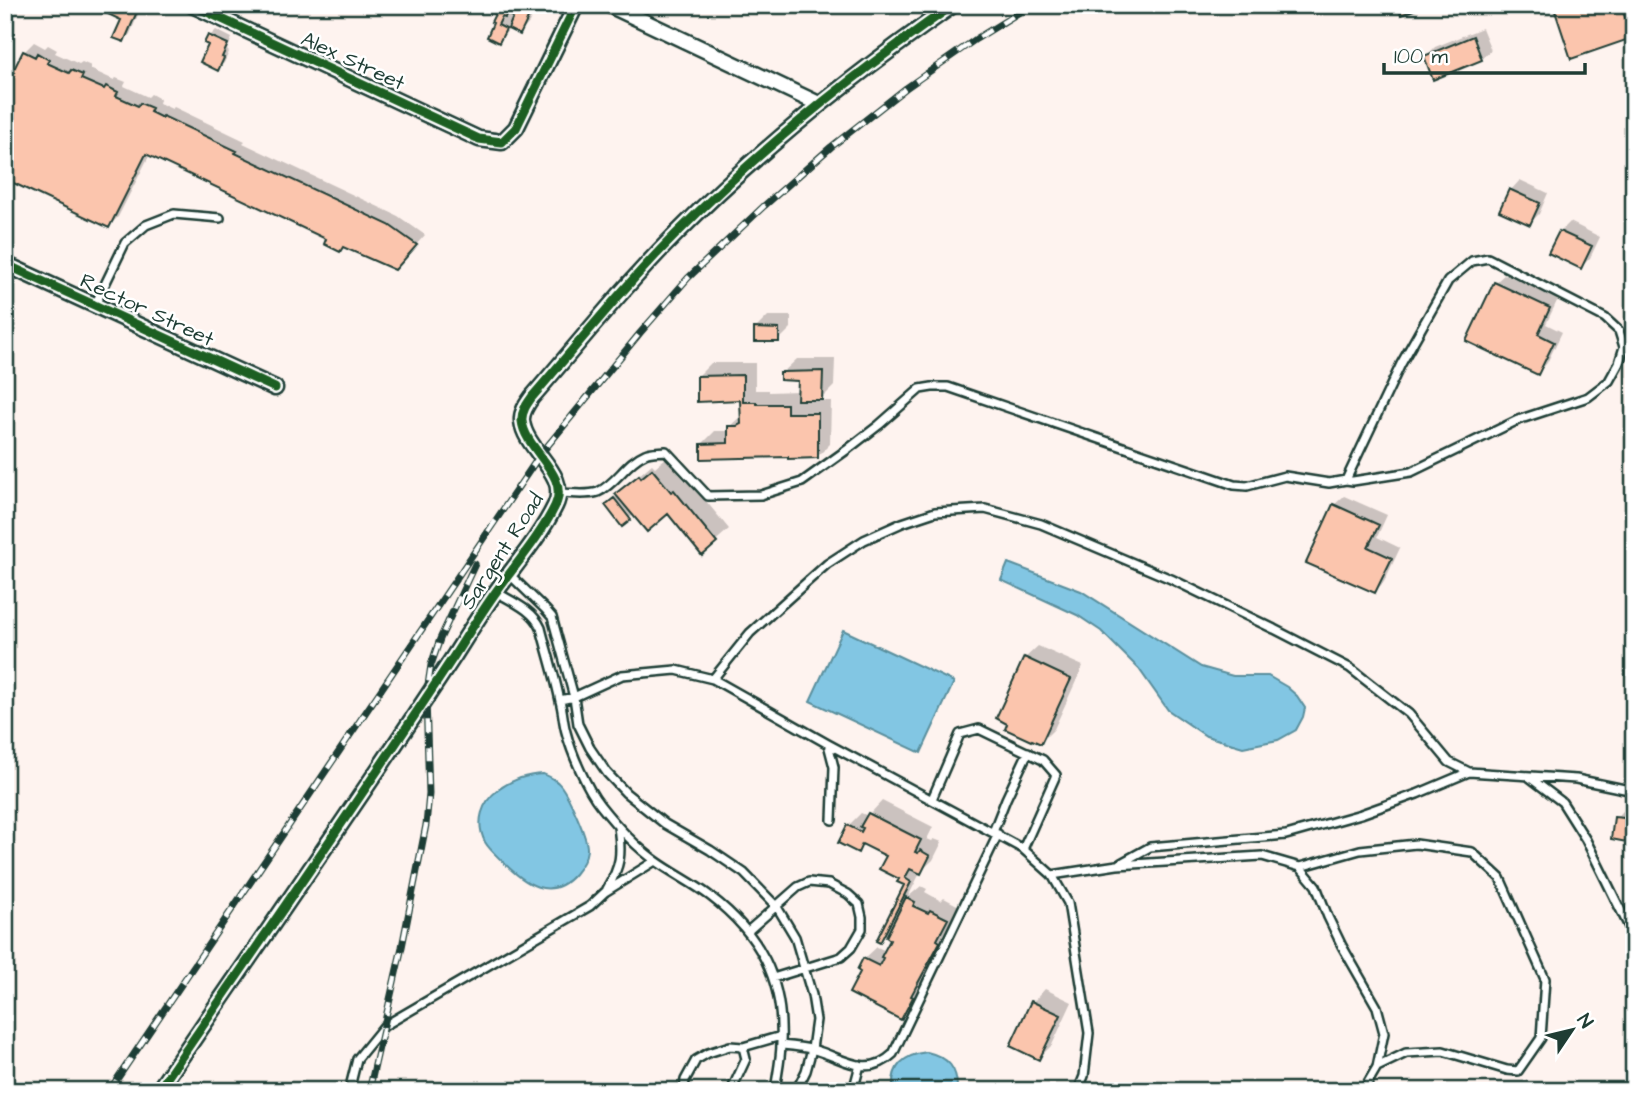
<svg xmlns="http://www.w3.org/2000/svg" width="1639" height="1096" viewBox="0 0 1639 1096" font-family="'Architects Daughter',sans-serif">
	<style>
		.water { fill: #82c6e3; stroke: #5a8f9d; stroke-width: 2 }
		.shadow { fill: #0003; fill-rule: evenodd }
		.building { fill: #fbc5ad; stroke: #1f3d34; stroke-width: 2 }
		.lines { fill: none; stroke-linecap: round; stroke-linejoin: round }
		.service-casing { stroke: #1f3d34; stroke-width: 12 }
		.minor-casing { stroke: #1f3d34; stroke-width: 19 }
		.service { stroke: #fff; stroke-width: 7 }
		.minor { stroke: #fff; stroke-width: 14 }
		.rail-casing { stroke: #1f3d34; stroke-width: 7 }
		.rail { stroke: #fff; stroke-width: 4.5; stroke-dasharray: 13; stroke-linecap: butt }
		.cycleway-casing { stroke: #fff; stroke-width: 13 }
		.cycleway { stroke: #1b5e20; stroke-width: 9 }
		.labels { text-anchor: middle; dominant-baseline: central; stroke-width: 5; stroke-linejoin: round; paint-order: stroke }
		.street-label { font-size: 21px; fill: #1f3d34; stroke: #fff }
	</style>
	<rect width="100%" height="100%" fill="#fef3ef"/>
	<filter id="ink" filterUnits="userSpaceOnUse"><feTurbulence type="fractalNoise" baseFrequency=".0143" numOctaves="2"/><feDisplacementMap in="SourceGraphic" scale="14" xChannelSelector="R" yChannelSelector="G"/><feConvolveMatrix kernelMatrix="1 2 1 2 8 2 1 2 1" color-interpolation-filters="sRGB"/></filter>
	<g filter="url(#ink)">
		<!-- water -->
		<path class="water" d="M1008 563 1081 591 1201 667 1233 676H1268L1287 687 1297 696 1305 708 1303 717 1296 730 1278 740 1243 747 1206 736 1168 710 1139 669 1101 631 1077 615 1001 580Z
			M843 630 954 682 921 753 810 701Z
			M543 774C550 777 557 780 561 786 569 797 588 838 587 850 586 859 581 867 575 874 550 903 524 883 503 862 497 856 489 849 485 842 475 822 482 802 498 790 513 779 526 775 543 774Z
			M927 1052C948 1057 958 1068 957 1091H893C891 1066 903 1055 927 1052Z"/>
		<!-- shadow -->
		<path class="shadow" d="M114 5H142L130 34 124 40V19Z
			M499 5H538L529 23 520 33 510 28 499 41 489 36ZM511 9 514 11 511 18 506 16Z
			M1555 5H1634V34L1631 37Z
			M1482 28 1491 50 1481 59 1426 56 1435 47Z
			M216 30 232 38 227 50 229 52 224 63 218 68 210 44V36Z
			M34 42 45 48 48 45 57 50 55 53 79 64 82 62 91 66 90 69 114 80 116 78 126 82 124 86 148 97 151 94 160 99 159 103 172 109 174 107 245 141 243 143 398 216 425 235 404 258 329 238 150 154 118 217 109 226 24 52Z
			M1520 180 1548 193 1539 214 1530 223 1511 190Z
			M1570 222 1600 237 1590 258 1581 267 1560 232Z
			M1505 274 1558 299 1546 324 1562 332 1547 363 1538 373 1495 283Z
			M768 316H791V328L778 341 755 329Z
			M797 359H835L834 386 819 401H831L830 444 817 457 702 444 715 431H729V427L742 415 741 398 698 376 711 363H755V390H769V392L799 391 800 379 781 374Z
			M666 458 685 481 687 478 729 529 702 553 669 512 634 514 622 525 607 505 631 482 652 464 655 467Z
			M1344 496 1387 515 1377 537 1400 548 1384 582 1375 591 1334 505Z
			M1038 646 1083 666 1054 729 1041 742 1025 658Z
			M882 801 933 827 927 839 932 841 934 839 942 842 933 860 921 871 908 897 921 886 927 889 925 892 941 901 944 898 959 906 948 927 951 929 922 983 924 984 913 1005 900 1018 863 971 864 959 877 947 886 951 893 939 885 935 880 941 906 884 888 855 865 843 857 851 848 826 861 813 868 816Z
			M1629 805 1634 806V839L1632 841 1616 818Z
			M1045 989 1072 1002 1052 1045 1039 1058 1033 1002Z"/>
		<!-- building -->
		<path class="building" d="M112 5H134L139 7 124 42 113 38 121 20 108 14Z
			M497 5 534 6 520 35 508 29 513 17 510 16 512 12 508 10 505 18 502 17 498 25 506 29 499 43 487 37 493 23 491 22 495 14 493 13Z
			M1397 5H1427L1401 15Z
			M1553 5H1621L1632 38 1571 59Z
			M208 35 228 44 222 57 224 58 218 71 200 62 208 45 204 43Z
			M1473 36 1482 60 1433 80 1424 56Z
			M23 51 35 57 37 53 49 60 47 63 69 73 71 70 83 75 81 79 104 89 106 86 118 92 116 96 138 106 140 103 152 108 150 112 162 118 163 116 237 151 235 153 389 225 417 245 395 270 343 247 340 252 324 244 326 239 146 154 109 228 5 179V87Z
			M1509 189 1540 203 1530 225 1499 211Z
			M1559 231 1592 246 1581 269 1548 253Z
			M1494 282 1550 308 1538 334 1554 342 1538 375 1466 341Z
			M754 328 779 329V342H754Z
			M823 371 822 400H797L798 381 780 380V373H782V372Z
			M743 375V402H756V404H787V413H818V458L788 459V457L701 459V444L728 443V426H737L741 424 740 400 697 402V376Z
			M652 469 671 492 674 490 717 543 702 556 668 514 647 532 615 494 639 475 641 478Z
			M614 498 631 520 622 527 605 505Z
			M1333 504 1379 525 1368 547 1392 558 1375 593 1306 563Z
			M1024 657 1071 679 1041 744 1032 740 1031 741 1005 729 1007 724 996 718Z
			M868 813 921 840 915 852 918 853 920 850 930 856 921 874 910 869 905 878 911 882 880 943 876 941 904 885 897 882 899 879 879 869 886 856 862 844 858 853 838 843 847 825 861 832 863 828 860 827Z
			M1614 817 1634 819 1632 843 1611 839Z
			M906 897 915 902 913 906 928 913 930 910 948 919 937 940 940 942 911 996 913 997 901 1020 849 993 860 972 857 970 863 958 879 966 883 958 881 957 890 940 886 937Z
			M1031 1001 1061 1015 1039 1060 1010 1046Z"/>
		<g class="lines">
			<!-- service casing -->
			<g class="service-casing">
				<path id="service" d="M95 305 125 243 146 225 174 214 220 218
					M559 493C571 493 586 496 598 492 616 484 626 462 645 454 651 451 660 452 666 451L708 496 761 495 802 482 848 449 879 425 920 389 932 387H948L1234 485 1247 486 1285 476 1329 483 1346 480 1353 481 1411 472 1518 420 1588 397 1609 381 1619 363 1624 347 1619 331 1605 318 1488 258 1472 261 1448 281 1401 364 1346 480
					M509 574 545 609 552 617 574 697 578 724 590 748 607 773 626 793 665 824 710 850 744 873 777 907 795 937 812 995 816 1020 812 1049 806 1071 796 1091
					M496 592C513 602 533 610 541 628 547 652 555 676 560 701 563 711 563 722 566 732 571 752 587 789 600 805 615 824 636 847 656 861 674 874 693 883 710 896 760 934 784 980 781 1043 781 1059 777 1075 775 1091
					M713 679 750 633 827 564 864 540 902 523 935 512 985 509 1041 524 1171 579 1274 629 1350 668 1409 714 1449 762 1469 772 1576 779 1634 791
					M560 700 574 697 622 675 676 670 713 679 828 744 1023 849 1052 875 1068 903 1089 1033 1084 1076 1078 1091
					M828 744 834 767 832 820
					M1529 777 1562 802 1586 840 1631 931 1634 941
					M932 799 960 734 979 729 1043 760 1056 775 1023 849
					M993 832 1006 799 1028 752
					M1121 863 1150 847 1286 835 1361 814 1417 794 1469 772
					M1300 867 1360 850 1416 844 1472 852 1500 878 1545 979 1541 1038 1518 1071 1507 1070 1443 1051 1406 1053 1377 1067
					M1052 875 1117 865 1262 856 1300 867 1316 886 1328 917 1342 946 1377 1007 1384 1033 1377 1067 1363 1091
					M607 889C621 865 622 854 618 827
					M748 931 798 887 809 882 829 884 848 894 859 904 862 917V929L851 948 841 957 773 978
					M781 1045C792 1046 804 1047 815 1050 843 1058 867 1079 893 1054L998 834
					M349 1091 357 1059 384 1026 590 906 605 892 655 861
					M684 1091 685 1080 696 1060 708 1053 730 1046 743 1047 781 1036
					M731 1091 746 1059 743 1047
					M853 1091 860 1065"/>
			</g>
			<!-- minor casing -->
			<g class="minor-casing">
				<path id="minor" d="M192 5 479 139 502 142 516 128 576 5
					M609 5 819 104
					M5 264 275 388
					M158 1091C257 946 358 802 454 656 468 634 482 611 498 589 517 563 541 535 555 506 571 474 525 451 522 421 521 412 527 404 532 397 579 343 625 285 676 234 760 149 854 74 953 5"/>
			</g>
			<!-- service -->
			<use href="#service" class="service"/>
			<!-- minor -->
			<use href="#minor" class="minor"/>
			<!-- rail casing -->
			<g class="rail-casing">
				<path id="rail" d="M109 1091 540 455 640 333 688 278 764 206 831 147 906 88 976 39 1031 5
					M369 1091 402 947 426 825 429 794 426 698 431 665 440 639 475 564"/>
			</g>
			<!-- rail -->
			<use href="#rail" class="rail"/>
			<!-- cycleway casing -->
			<g class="cycleway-casing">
				<path id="cycleway" d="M192 5 479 139 502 142 516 128 576 5
					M5 264 275 388
					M158 1091C257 946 358 802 454 656 468 634 482 611 498 589 517 563 541 535 555 506 571 474 525 451 522 421 521 412 527 404 532 397 579 343 625 285 676 234 760 149 854 74 953 5"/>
			</g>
			<!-- cycleway -->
			<use href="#cycleway" class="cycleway"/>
		</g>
	</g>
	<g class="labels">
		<!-- street labels -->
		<g class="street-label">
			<text transform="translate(353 61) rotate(25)">Alex Street</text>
			<text transform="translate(147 310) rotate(25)">Rector Street</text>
			<text transform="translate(502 551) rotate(-57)">Sargent Road</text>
		</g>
	</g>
	<!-- margin -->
	<rect width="1639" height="1096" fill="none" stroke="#fff" stroke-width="28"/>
	<rect x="14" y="14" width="1611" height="1068" fill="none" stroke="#1f3d34" stroke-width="2.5" filter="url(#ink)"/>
	<!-- north arrow -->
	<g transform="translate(1572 1030) rotate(55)" stroke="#ffffff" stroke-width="5" paint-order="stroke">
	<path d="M0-5L12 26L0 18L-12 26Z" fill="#1f3d34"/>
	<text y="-10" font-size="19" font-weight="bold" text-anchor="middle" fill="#1f3d34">N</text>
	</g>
	<!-- scale -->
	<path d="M1384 63v10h201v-10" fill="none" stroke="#1f3d34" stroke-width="3.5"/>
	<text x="1394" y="63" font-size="21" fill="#1f3d34" stroke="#ffffff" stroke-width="5" paint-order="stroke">100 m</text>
</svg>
